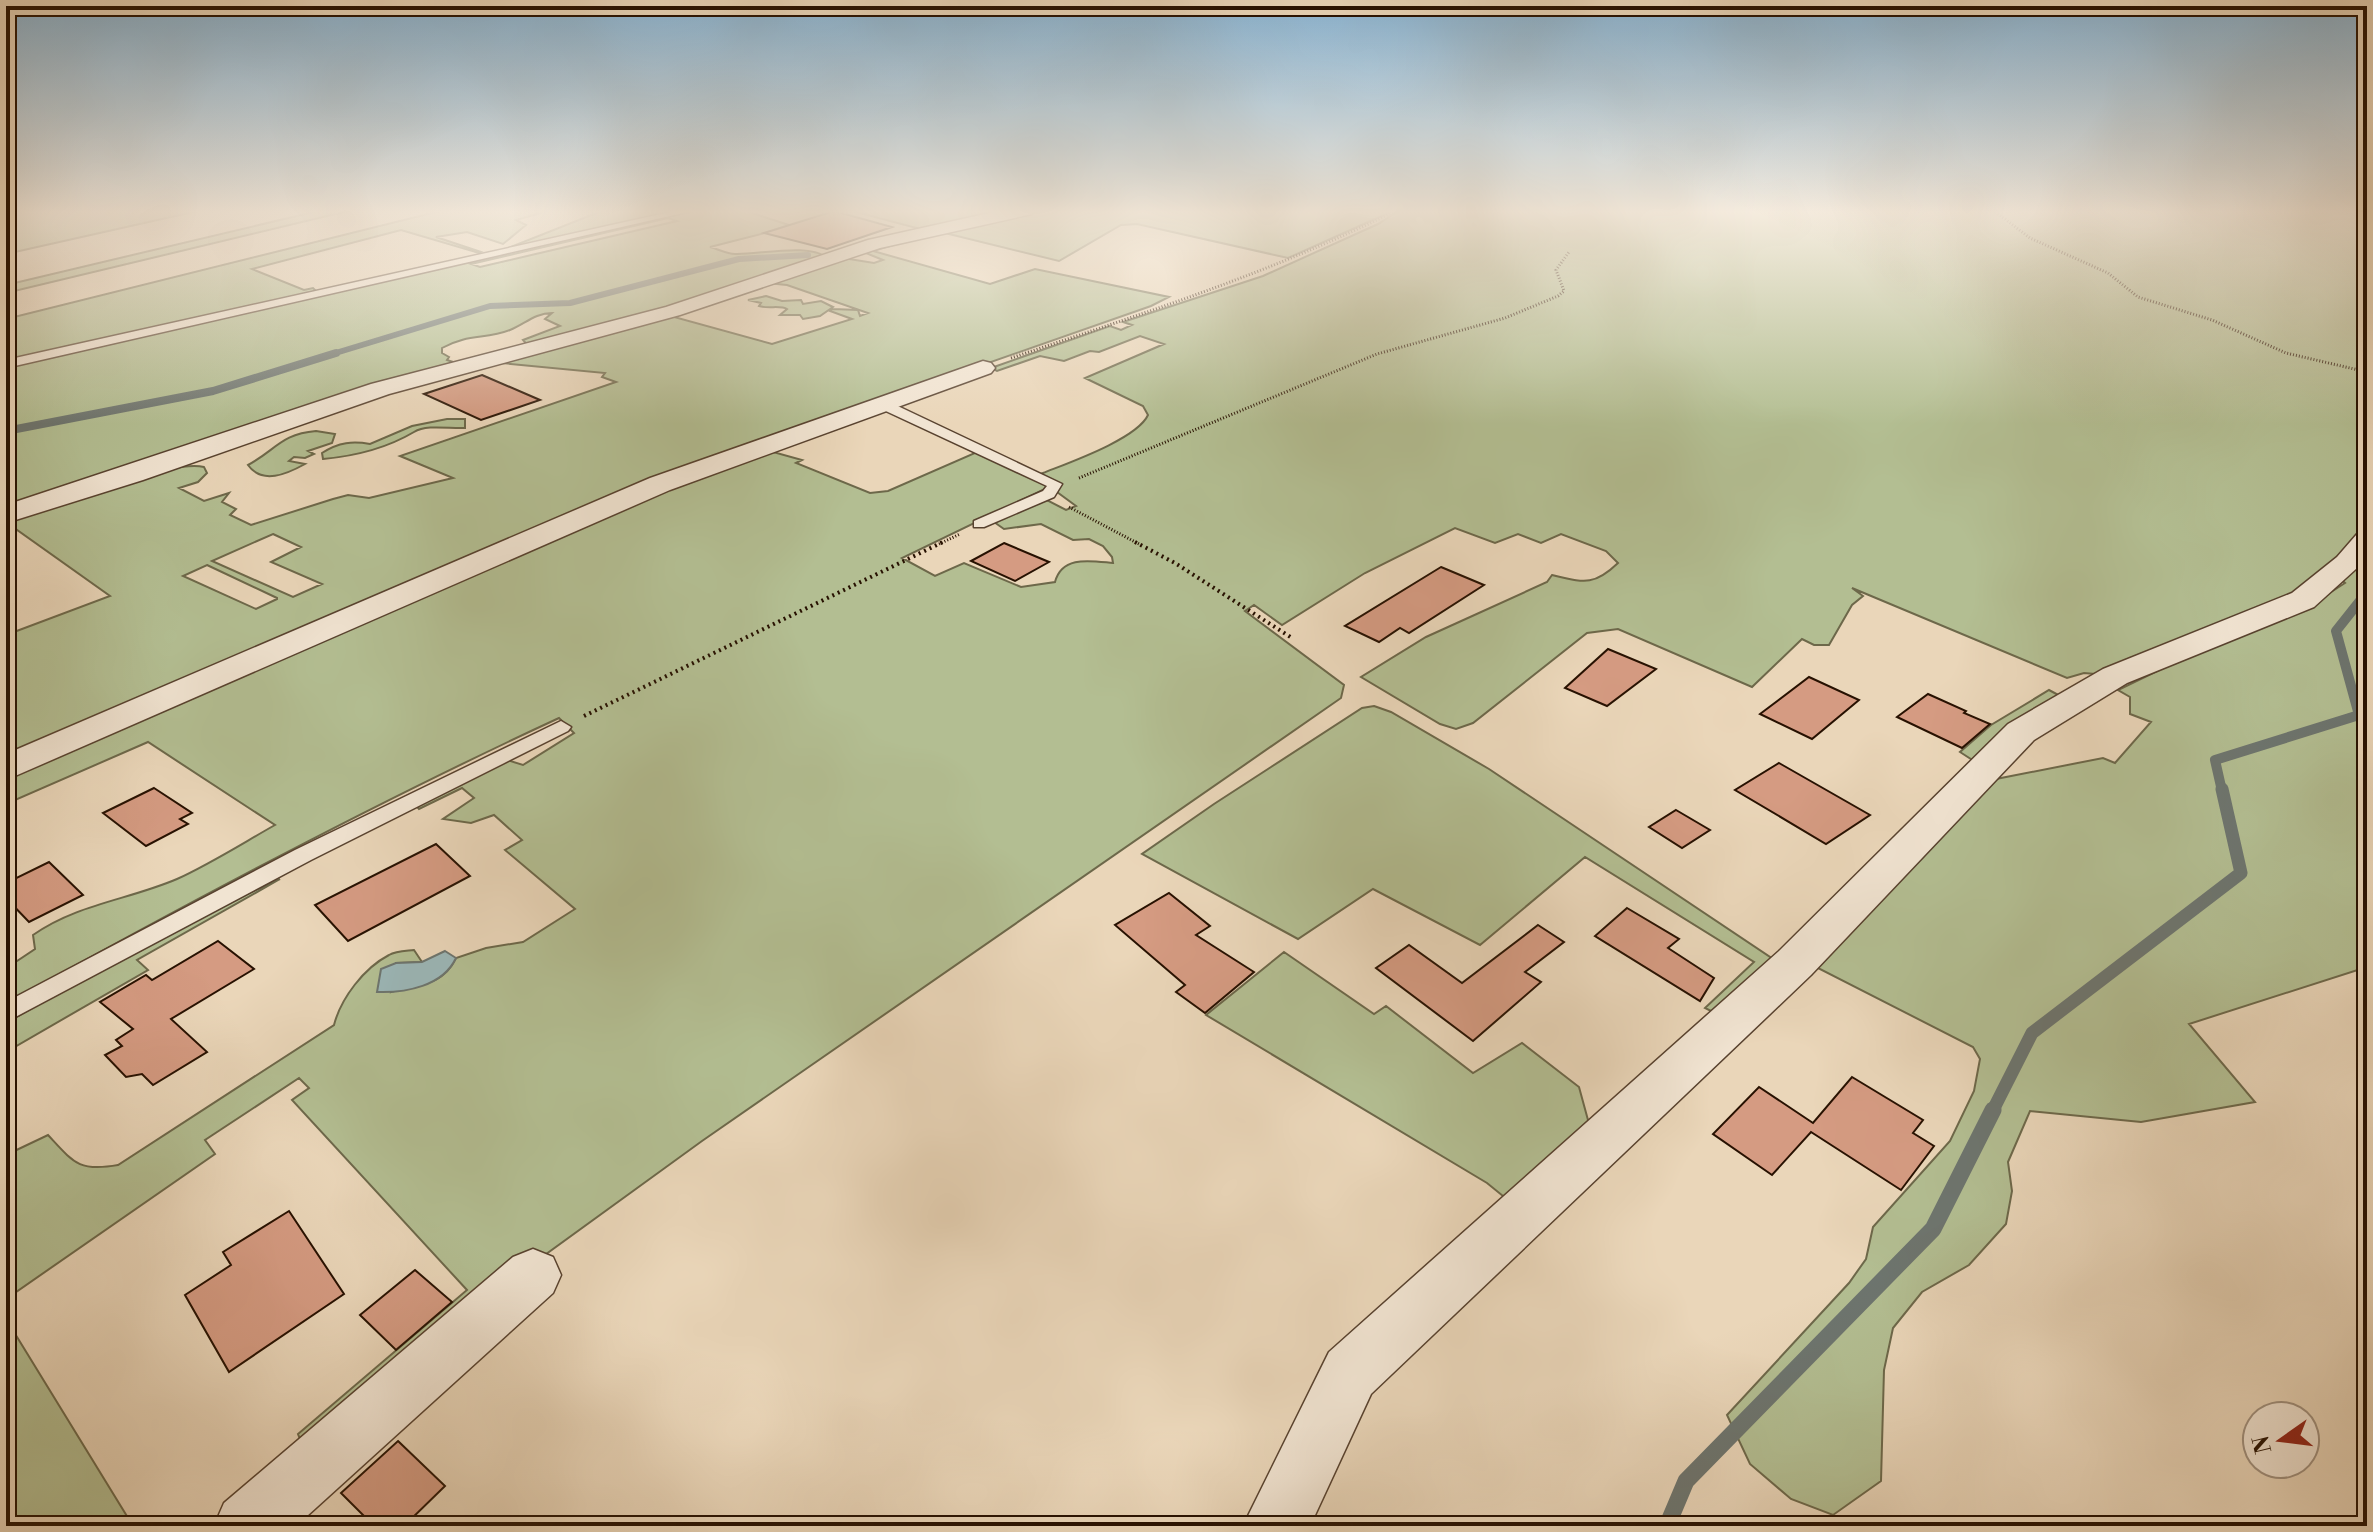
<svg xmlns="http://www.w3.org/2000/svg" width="2373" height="1532" viewBox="0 0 2373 1532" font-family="'Libre Bodoni',serif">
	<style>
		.green { fill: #b3be92; stroke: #6d684a; stroke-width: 2; fill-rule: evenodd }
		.water { fill: #9bb7b8; stroke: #6d756f; stroke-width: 2 }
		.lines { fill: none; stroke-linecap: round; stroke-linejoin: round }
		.stream-far4 { stroke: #6d756f; stroke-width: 6 }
		.stream-far3 { stroke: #6d756f; stroke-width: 8 }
		.stream-far2 { stroke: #6d756f; stroke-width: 10 }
		.stream-far1 { stroke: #6d756f; stroke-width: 13 }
		.stream { stroke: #6d756f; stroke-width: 17 }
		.building { fill: #d59b82; stroke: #271101; stroke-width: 2 }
		.service-casing { stroke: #58422f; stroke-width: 3 }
		.minor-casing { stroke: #58422f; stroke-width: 3 }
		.path-far1 { stroke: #271101; stroke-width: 3; stroke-dasharray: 1 2; stroke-linecap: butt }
		.path { stroke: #271101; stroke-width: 4; stroke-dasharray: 2 4; stroke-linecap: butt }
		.service { fill: #f1e4d2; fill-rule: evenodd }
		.minor { fill: #f1e4d2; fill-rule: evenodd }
	</style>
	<rect width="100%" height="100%" fill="#ead6b9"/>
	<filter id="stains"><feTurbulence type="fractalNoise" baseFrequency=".0025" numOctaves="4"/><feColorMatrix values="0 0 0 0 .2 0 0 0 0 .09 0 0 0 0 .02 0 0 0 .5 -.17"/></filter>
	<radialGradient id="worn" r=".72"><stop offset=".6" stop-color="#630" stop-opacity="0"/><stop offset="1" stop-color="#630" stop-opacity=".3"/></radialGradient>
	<!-- green -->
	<path class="green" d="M6 210H202L6 254Z
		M322 210H352L6 293V285Z
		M444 210H551L516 220 526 225 503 244 467 232 436 237 481 252 479 253 401 230 252 269 304 290 313 288 318 293 6 362V319Z
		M599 210H686L508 248 599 212Z
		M695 210H750L746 211 792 226 710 247C718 249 727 254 735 254 758 255 812 242 828 259L530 348 523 340 560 326 545 319 552 313C535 313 525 324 510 330 485 340 469 333 442 348V353L449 357 447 360 453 362 452 366 6 511V365ZM668 218 677 221 480 267 471 264Z
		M855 210H1017L924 230 852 211Z
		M1032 210H1395L1288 258 1137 224 1121 225 1059 261 945 233Z
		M1400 210H2367V967L2189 1024 2255 1102 2141 1122 2030 1111 2008 1162 2012 1191 2006 1224 1969 1265 1922 1292 1893 1328 1884 1370 1881 1481 1833 1515 1791 1499 1750 1464 1727 1415 1849 1283 1866 1259 1873 1227 1950 1141 1974 1091 1980 1059 1973 1047 1810 964 1991 780 2103 758 2115 763 2151 722 2130 714V697L2118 690 2186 657 2320 599 2345 583 2332 572 2294 596 2107 675 2084 673 2067 678 1852 588 1863 596 1852 605 1829 645H1814L1802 639 1752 687 1618 629 1587 633 1473 723 1456 729 1440 724 1361 677 1426 637 1547 582 1552 575C1583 582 1593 587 1618 563L1606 551 1561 534 1541 543 1518 534 1495 543 1455 528 1365 573 1282 625 1254 605 1245 611 1344 685 1341 698 702 1141 480 1302 307 1457 298 1434 467 1290 292 1100 309 1088 299 1078 205 1140 215 1154 6 1299V1155L48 1135C74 1163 79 1172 118 1165L334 1025C341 998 364 968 389 955 396 951 406 951 414 950L422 962 396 963 391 992C417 984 442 987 456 958L486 948 523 942 575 909 505 850 522 840 494 815 471 823 443 819 474 798 462 788 419 809 414 803 507 760 523 765 574 733 559 718C371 805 187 903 6 1004V956L14 963 35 949 33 935C77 904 128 900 177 879 210 864 243 843 275 825L148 742 6 804V774L541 536 766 450 802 460 796 463 870 493 888 491 977 452 1033 477 1043 473C1068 463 1137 439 1148 415L1143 406 1085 378 1164 344 1140 336 1099 352 1090 351 1064 361 1040 356 997 371 991 368 1110 326 1121 330 1132 325 1123 322 1263 276 1378 224ZM1057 483V492L1076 506 1066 510 1045 499 994 522 1004 529 1041 524 1073 540 1089 539 1103 546 1112 557 1113 563C1091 561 1062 555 1055 582L1021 587 964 563 935 576 902 558Z
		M910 240 873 251 990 284 1035 269 1169 297 1151 306 868 405 6 763V635L110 596 6 522C46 509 170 458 204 467L207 473 198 482 179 488 204 501 229 493 222 502 236 509 230 515 251 525 333 499 348 495 369 498 453 478 400 456 616 382 602 377 605 373 491 362 667 315 772 344 852 319 830 311 833 309 858 310 860 316 868 313 787 285 767 283 843 258 874 263 883 260 861 251ZM273 534 301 547 271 562 322 584 293 597 212 561ZM207 565 277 598V599L256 609 183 576Z
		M766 296 782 301 801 300 803 304 821 301 833 307 820 316 803 319 800 315H780L787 309C781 305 768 309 759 306L761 303 748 300Z
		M447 419H465V428C450 429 427 424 414 432 387 448 356 456 323 459L322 453C339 442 353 441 370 444L412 426Z
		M316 431 335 434 332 443 308 451 314 454 305 458 294 457 289 461 305 464C287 474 262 485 248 465 276 450 281 434 316 431Z
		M2049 690 2062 697 1974 761 1960 752 1991 725Z
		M1374 706 1391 712 1489 769 1773 959 1719 1015 1705 1008 1754 962 1585 857 1480 945 1373 889 1298 939 1142 854 1214 804 1362 708Z
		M280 879 137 960 148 970 6 1052V1023L174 927Z
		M1284 952 1374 1014 1386 1006 1473 1073 1522 1043 1579 1087 1588 1120 1595 1128 1514 1205 1487 1183 1206 1015Z
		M6 1319 133 1526H6Z"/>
	<!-- water -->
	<path class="water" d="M445 951 456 958C443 986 406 993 377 992L381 969 396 963 422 962Z"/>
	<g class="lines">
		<!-- stream-far4 -->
		<path class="stream-far4" d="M329 355 490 306 570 303 739 259 808 255"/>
		<!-- stream-far3 -->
		<path class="stream-far3" d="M6 431 213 391 336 353"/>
		<!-- stream-far2 -->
		<path class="stream-far2" d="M2222 791 2215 760 2359 715 2336 631 2367 592"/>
		<!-- stream-far1 -->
		<path class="stream-far1" d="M1992 1112 2032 1033 2241 873 2222 789"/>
		<!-- stream -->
		<path class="stream" d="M1667 1526 1686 1481 1933 1229 1993 1110"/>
	</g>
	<!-- building -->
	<path class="building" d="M834 211 892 227 827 249 764 233Z
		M482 375 540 400 481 420 424 394Z
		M1004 543 1049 562 1015 581 971 561Z
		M1441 567 1484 585 1409 633 1400 628 1379 642 1345 626Z
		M1608 649 1656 669 1607 706 1565 688Z
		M1809 677 1859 700 1812 739 1760 714Z
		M1928 694 1966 711 1964 713 1990 724 1962 748 1897 717Z
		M1779 763 1870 815 1826 844 1735 790Z
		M154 788 192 813 180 819 188 824 146 846 103 813Z
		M1676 810 1710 830 1682 848 1649 827Z
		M436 844 470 876 348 941 315 905Z
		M49 862 83 895 29 922 6 898V883Z
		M1169 893 1210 926 1196 935 1254 972 1205 1013 1176 992 1185 985 1115 925Z
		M1627 908 1679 939 1668 948 1714 978 1700 1001 1595 936Z
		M1538 925 1564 942 1525 972 1541 982 1473 1041 1376 968 1409 945 1462 983Z
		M218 941 254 969 171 1019 207 1052 153 1085 142 1074 126 1077 105 1055 122 1046 116 1040 133 1029 100 1002 146 975 152 980Z
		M1852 1077 1923 1120 1913 1133 1934 1146 1901 1190 1811 1132 1772 1175 1713 1134 1759 1087 1813 1123Z
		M289 1211 344 1294 229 1372 185 1295 231 1265 223 1252Z
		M415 1270 452 1302 396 1350 360 1315Z
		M398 1441 445 1486 404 1526H374L341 1493Z"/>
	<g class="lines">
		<!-- service casing -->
		<g class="service-casing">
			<path id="service" d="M679 210H696L6 368V360Z
				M875 400H885L1062 484 1054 497 984 527H974V521L1043 491 1047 486 875 406Z
				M561 721 571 727 568 731 311 860 6 1022V1002L295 850Z"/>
		</g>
		<!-- minor casing -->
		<g class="minor-casing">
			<path id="minor" d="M1003 210H1035L1032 214 880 248 680 315 389 394 143 480 6 523V505L371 384 666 307 868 240Z
				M983 361 991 363 995 368 991 373 670 490 6 780V754L650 478Z
				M2367 531V559L2314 607 2127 683 2034 740 1811 975 1371 1394 1310 1526H1243L1329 1352 1779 951 2008 724 2103 669 2292 593 2337 557 2357 534Z
				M533 1249 553 1257 561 1275 553 1293 296 1526H214L224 1503 513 1257Z"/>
		</g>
		<!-- path-far1 -->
		<path class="path-far1" d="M1993 210 2030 238 2108 273 2138 297 2212 320 2286 353 2367 372
			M1011 358C1142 314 1273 272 1397 210
			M1079 478 1377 354 1505 318 1558 296 1564 291 1556 270 1569 252
			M1069 507 1139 544
			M939 544 960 534"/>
		<!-- path -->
		<path class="path" d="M1135 542 1175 563 1292 638
			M584 716 943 542"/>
		<!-- service -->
		<use href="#service" class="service"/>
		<!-- minor -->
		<use href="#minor" class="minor"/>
	</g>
	<!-- sky -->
	<linearGradient id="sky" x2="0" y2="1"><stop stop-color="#89b5d5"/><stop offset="0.5" stop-color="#f6ede0"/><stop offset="1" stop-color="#f6ede0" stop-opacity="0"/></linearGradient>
	<rect width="2373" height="424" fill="url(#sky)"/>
	<!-- margin -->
	<rect width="2373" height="1532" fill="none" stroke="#ead6b9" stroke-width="32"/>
	<rect x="8" y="8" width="2357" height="1516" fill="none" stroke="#271101" stroke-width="4"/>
	<rect x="16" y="16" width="2341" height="1500" fill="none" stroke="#271101" stroke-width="2"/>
	<!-- north arrow -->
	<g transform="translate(2281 1440) rotate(256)"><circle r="38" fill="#f1e4d2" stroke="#a0907e" stroke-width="2"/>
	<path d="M0-6L14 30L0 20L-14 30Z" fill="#8f2418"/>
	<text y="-12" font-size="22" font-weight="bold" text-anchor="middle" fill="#271101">N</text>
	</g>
	<rect width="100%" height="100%" filter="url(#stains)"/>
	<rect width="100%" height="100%" fill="url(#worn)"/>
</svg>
